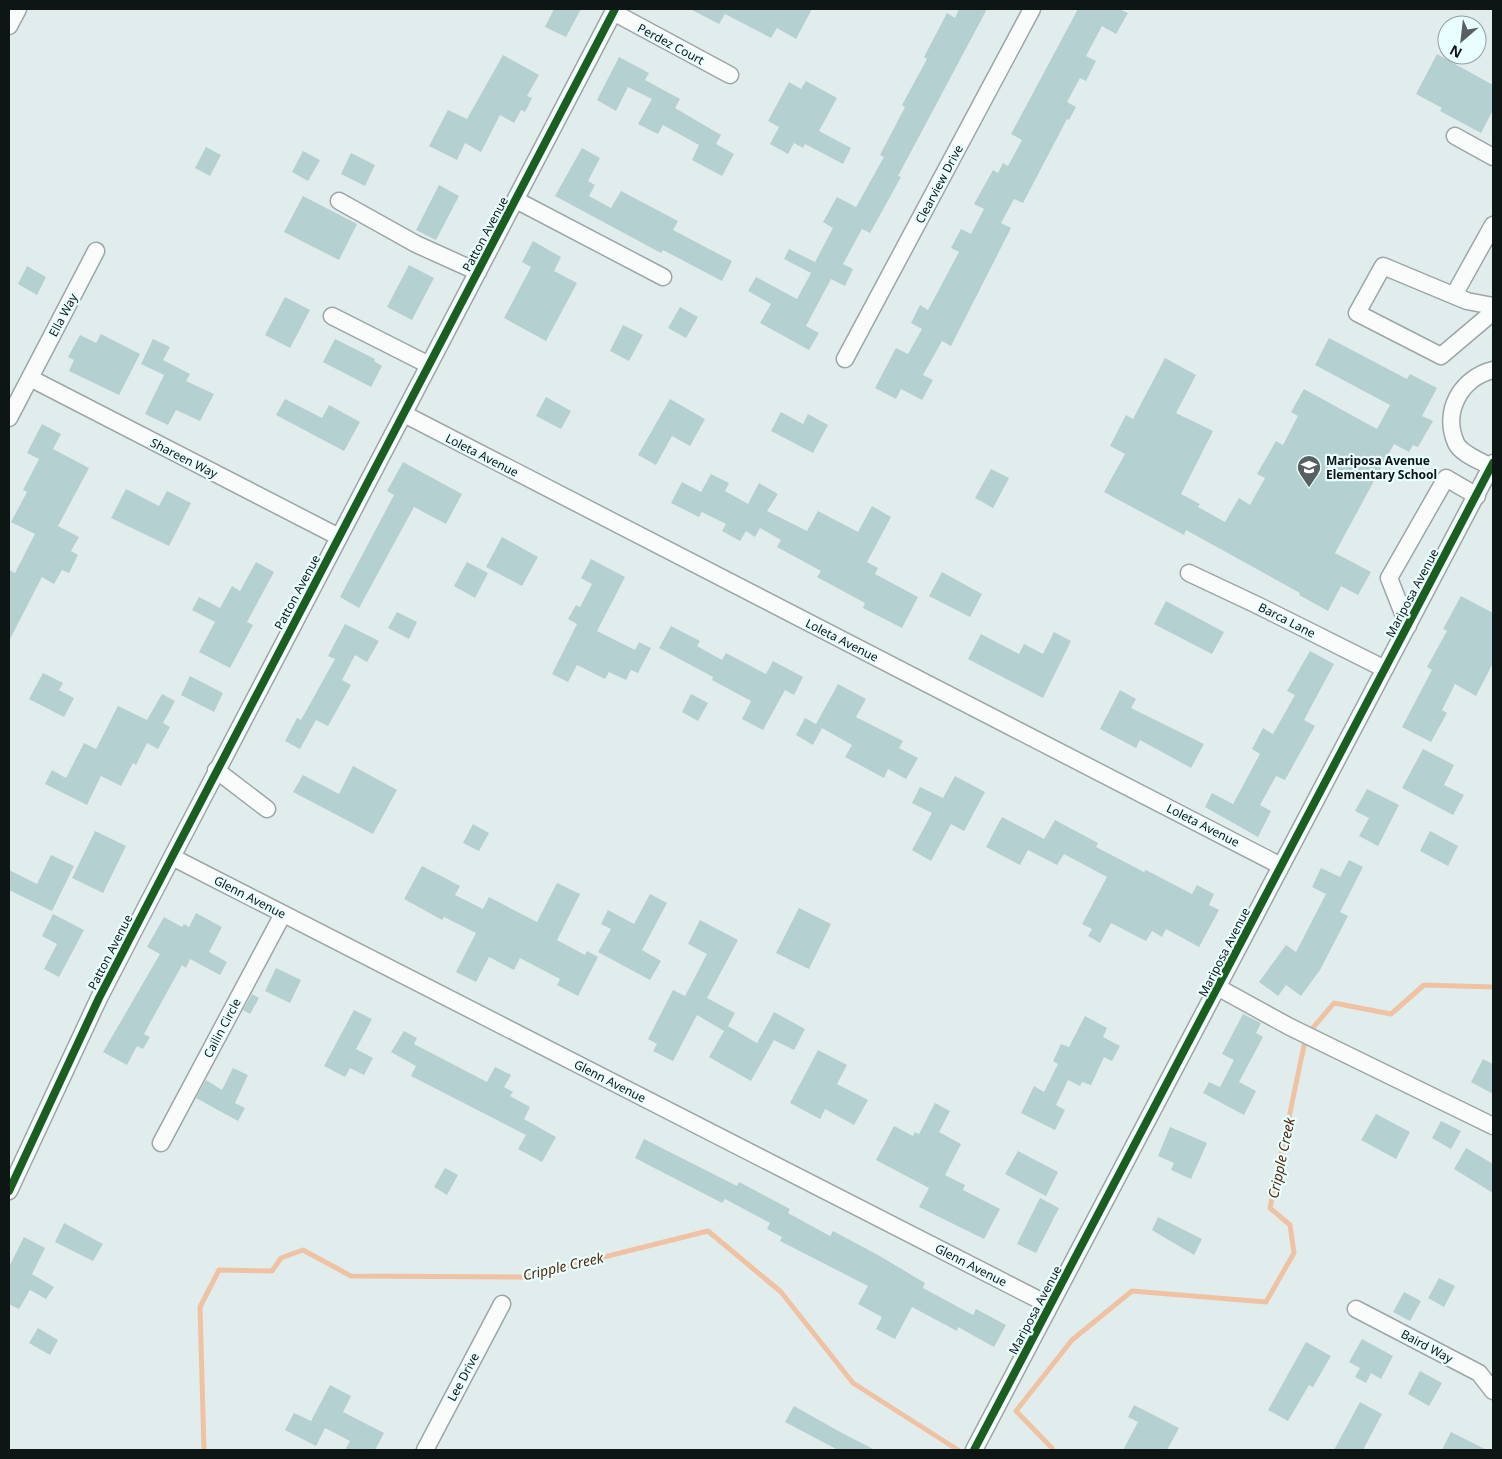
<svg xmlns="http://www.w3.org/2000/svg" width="1502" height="1459" viewBox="0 0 1502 1459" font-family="'Noto Sans',sans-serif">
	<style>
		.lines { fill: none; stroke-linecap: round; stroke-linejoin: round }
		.stream { stroke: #f0c2a4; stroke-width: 5 }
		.building { fill: #b5d0d1 }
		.minor-casing { stroke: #9da6a7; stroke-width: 19 }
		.minor { stroke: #fafcfc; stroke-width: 16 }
		.cycleway-casing { stroke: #e9feff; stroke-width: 11 }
		.cycleway { stroke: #1b5e20; stroke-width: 8 }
		.labels { text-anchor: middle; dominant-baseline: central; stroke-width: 4.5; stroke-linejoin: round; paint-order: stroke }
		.street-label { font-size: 12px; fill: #0e1515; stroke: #e9feff }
		.poi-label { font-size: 12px; font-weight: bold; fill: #0e1515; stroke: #e9feff; text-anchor: start }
		.water-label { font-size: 14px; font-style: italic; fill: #552807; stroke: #e9feff }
	</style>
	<rect width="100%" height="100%" fill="#e1eded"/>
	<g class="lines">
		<!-- stream -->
		<path class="stream" d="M204 1450 200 1307 219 1270 272 1271 281 1258 303 1250 351 1276 524 1277 708 1231 781 1292 853 1383 958 1450
			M1052 1450V1448L1016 1411 1072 1340 1132 1291 1266 1302 1294 1253 1290 1225 1270 1208 1306 1036 1334 1003 1391 1014 1424 985 1493 987"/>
	</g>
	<!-- building -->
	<path class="building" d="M554 9H581L566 37 545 27Z
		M690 9H812L796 39 777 28 771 38 725 14 719 24Z
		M959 9H987L898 176 901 177 870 233 862 229 843 264 853 269 845 286 831 279 806 326 819 333 809 350 760 323 771 304 748 291 756 277 797 299 811 273 784 259 789 249 815 262 833 228 823 222 837 197 856 207 884 157 880 155 905 107 902 105 927 59 924 57 947 13 955 18Z
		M1078 9H1119L1128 13 1116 34 1102 26 1086 56 1096 61 1086 81 1080 78 1067 102 1076 107 1069 120 1067 119 1023 203 1014 199 1001 223 1011 228 951 346 942 341 923 375 933 380 922 400 901 389 896 399 875 388 896 348 908 354 922 329 911 323 920 305 928 310 959 252 951 248 961 229 971 234 984 209 974 204 993 170 998 173 1003 163 1008 166 1022 140 1011 134Z
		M1437 54 1493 85V110L1481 133 1440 111 1442 108 1416 94Z
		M503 55 539 75 527 96 532 98 525 112 521 110 514 123 500 115 481 152 465 143 457 160 429 146 448 110 467 119Z
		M619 57 649 73 645 80 680 99 675 108 721 135 716 144 734 154 722 176 692 160 699 145 663 125 658 134 638 124 652 99 628 87 616 111 597 100Z
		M806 81 837 98 819 131 851 148 843 164 805 144 803 148 794 143 788 154 770 144 779 127 768 121 789 82 801 89Z
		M206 147 221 155 210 176 195 168Z
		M582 148 600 158 588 181 595 185 589 196 611 208 621 191 678 221 673 230 732 261 722 281 663 250 661 253 555 196Z
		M303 151 320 160 308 181 292 172Z
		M351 153 375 165 365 186 341 174Z
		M439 185 459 196 436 240 416 230Z
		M303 196 357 224 339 260 284 232Z
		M533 241 561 257 554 271 577 283 546 341 504 318 531 267 522 262Z
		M409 265 434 278 412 320 387 307Z
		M27 266 46 277 37 295 18 284Z
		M285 297 310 310 290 348 265 335Z
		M680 307 698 317 686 338 668 328Z
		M623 325 643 335 629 361 610 351Z
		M101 334 140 354 119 395 69 371 74 360 68 357 80 335 96 343Z
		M1329 338 1407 379 1410 374 1437 388 1422 416 1433 421 1418 447 1413 445 1409 452 1394 444 1335 553 1371 572 1358 595 1341 586 1328 611 1299 595 1300 593 1186 530 1184 535 1104 492 1125 454 1110 446 1126 415 1133 419 1165 358 1196 375 1176 413 1213 431 1181 494 1200 504 1198 507 1225 522 1239 498 1250 505 1265 478 1257 474 1276 441 1283 445 1298 416 1291 412 1304 389 1377 429 1390 405 1315 365Z
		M153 339 170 347 163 360 190 374 186 381 214 394 200 421 176 410 168 425 145 414 164 375 141 364Z
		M335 339 375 359 374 361 382 366 371 387 323 362Z
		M546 397 571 411 561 429 536 416Z
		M285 399 322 418 329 405 360 422 344 451 276 415Z
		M670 399 705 419 690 446 672 436 656 465 638 455Z
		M781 412 803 424 808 414 828 425 813 453 771 431Z
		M42 424 61 434 53 449 89 468 58 526 79 537 71 551 78 555 69 573 62 570 54 584 42 577 9 641V570L15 573 35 534 11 522 27 492 23 490 39 459 27 453Z
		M403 462 462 494 446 524 414 507 359 608 340 597 394 495 387 491Z
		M991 469 1009 478 993 508 975 498Z
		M711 474 729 483 725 491 748 504 759 483 778 494 767 511 807 531 818 511 858 532 872 506 891 517 867 562 878 568 875 574 918 597 902 628 863 608 865 603 817 577 821 571 777 547 781 540 760 528 755 537 746 531 740 541 722 531 726 524 702 512 699 517 671 503 682 482 701 492Z
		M126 489 159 506 167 491 191 503 169 546 111 518Z
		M502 537 538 557 522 586 486 567Z
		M591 559 625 577 597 631 635 650 639 642 651 648 638 673 631 670 626 680 609 672 605 679 577 665 568 682 552 674 577 624 568 619 576 605 580 607 592 584 581 578Z
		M256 562 274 572 247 622 253 625 230 668 199 652 215 622 192 610 199 597 220 608 232 586 240 591Z
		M467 562 488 573 475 598 454 586Z
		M942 572 982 594 970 617 929 596Z
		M1461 596 1493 613V663L1476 696 1455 684 1442 710 1447 713 1431 742 1402 727 1432 670 1427 667 1447 631 1443 629Z
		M1166 601 1224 632 1212 654 1154 624Z
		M397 612 417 622 409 639 388 628Z
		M345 624 379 641 367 662 355 655 342 680 351 685 328 726 316 720 300 749 285 741 297 718 301 720 335 659 328 656Z
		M671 626 700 641 697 646 722 660 726 653 766 674 773 661 803 677 794 695 785 690 763 730 742 719 751 701 712 680 713 677 659 648Z
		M1054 632 1071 641 1043 698 968 659 981 634 1019 654 1024 644 1043 654Z
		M1310 651 1334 664 1304 720 1315 726 1285 780 1276 776 1260 805 1271 811 1258 837 1205 807 1212 793 1233 804 1260 754 1252 749 1263 728 1273 734 1295 695 1287 691Z
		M43 673 63 683 59 690 74 698 64 717 29 699Z
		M190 676 223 693 214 712 181 695Z
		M838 684 866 699 856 717 903 741 899 748 918 758 906 779 888 769 884 778 845 757 852 745 822 728 813 745 796 735 805 718 816 724Z
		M1120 690 1136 699 1131 708 1204 744 1191 768 1140 740 1136 748 1100 729Z
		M162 694 175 701 163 723 170 727 158 749 147 743 136 765 133 763 121 786 101 776 87 805 45 784 52 770 66 778 84 743 96 749 118 706 147 720Z
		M691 694 708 703 698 721 682 712Z
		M1423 749 1454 765 1444 785 1464 795 1453 815 1402 788Z
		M353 766 397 790 373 834 293 792 303 775 339 794Z
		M955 776 985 792 964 831 951 824 931 861 912 850 932 813 912 803 920 787 943 798Z
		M1367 789 1399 805 1378 846 1359 836 1369 818 1355 811Z
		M1002 817 1044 839 1055 820 1098 843 1096 847 1144 872 1146 870 1192 894 1197 885 1214 894 1209 905 1219 910 1199 947 1166 929 1162 937 1152 931 1146 941 1111 923 1100 943 1088 936 1092 929 1082 924 1107 877 1064 854 1057 865 1028 850 1020 865 986 847Z
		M473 824 489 833 479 851 463 843Z
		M95 831 126 846 103 893 72 878Z
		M1430 831 1458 846 1448 866 1420 851Z
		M51 855 74 866 52 911 9 890V870L37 884Z
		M1349 860 1363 867 1340 912 1348 916 1320 970 1301 996 1286 985 1278 996 1259 982 1286 945 1296 952 1326 894 1312 887 1321 868 1340 877Z
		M422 866 460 886 455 895 483 909 489 897 537 922 557 883 580 894 557 940 585 955 587 951 598 957 578 996 557 985 560 979 520 958 514 970 489 957 476 982 456 972 476 933 444 917 442 920 404 899Z
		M650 894 667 903 642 950 661 961 650 980 598 952 611 929 601 924 608 910 634 924Z
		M799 908 831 924 809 969 776 953Z
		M196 913 222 927 209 952 227 962 220 975 190 959 186 968 182 965 144 1034 150 1037 143 1049 137 1046 127 1065 103 1052 160 954 147 947 164 917 182 927 184 924 189 927Z
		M53 914 84 930 59 977 44 969 57 944 42 936Z
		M700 920 738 940 707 998 735 1013 728 1026 757 1043 774 1012 805 1029 794 1050 774 1040 751 1081 709 1057 724 1031 697 1015 673 1061 653 1051 657 1044 648 1039 673 990 685 996 707 954 688 944Z
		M276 968 301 980 290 1003 265 991Z
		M252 994 259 998 250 1014 243 1010Z
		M354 1010 372 1019 356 1049 373 1058 364 1075 350 1068 345 1077 324 1066Z
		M1243 1014 1261 1023 1256 1033 1263 1037 1239 1082 1256 1091 1244 1115 1203 1093 1209 1082 1220 1087 1234 1060 1222 1054Z
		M1085 1016 1107 1028 1103 1037 1120 1046 1112 1061 1104 1057 1091 1085 1082 1082 1080 1086 1068 1080 1056 1105 1065 1110 1055 1130 1021 1113 1034 1086 1044 1092 1058 1064 1053 1061 1061 1044 1069 1047Z
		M404 1031 417 1038 414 1044 487 1082 495 1067 511 1075 504 1087 513 1092 510 1096 530 1107 524 1119 556 1137 542 1162 518 1149 526 1135 411 1076 416 1066 391 1052Z
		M818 1050 847 1065 837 1084 868 1100 854 1125 825 1109 820 1119 790 1103Z
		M1483 1059 1493 1064V1094L1471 1082Z
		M233 1068 248 1075 235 1103 245 1108 238 1121 196 1098 206 1080 222 1090Z
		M935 1103 950 1111 939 1132 961 1144 945 1175 965 1185 963 1190 1000 1209 984 1239 919 1207 929 1188 876 1160 894 1126 913 1136 915 1132 919 1134Z
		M1376 1114 1410 1132 1396 1159 1361 1140Z
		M1441 1121 1461 1131 1451 1149 1432 1138Z
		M1170 1127 1207 1143 1191 1179 1171 1170 1174 1163 1158 1156Z
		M644 1139 737 1186 739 1182 790 1209 788 1213 830 1236 833 1231 878 1255 925 1283 923 1288 973 1315 976 1309 1006 1325 994 1347 958 1327 957 1331 912 1307 895 1339 876 1329 882 1317 858 1304 868 1286 780 1241 782 1237 767 1229 770 1223 725 1199 722 1203 635 1158Z
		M1466 1148 1493 1164V1193L1454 1169Z
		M1018 1151 1058 1172 1046 1196 1005 1174Z
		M445 1168 458 1175 447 1195 434 1187Z
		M1040 1198 1059 1208 1036 1253 1017 1244Z
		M1158 1217 1202 1239 1194 1255 1152 1230Z
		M64 1223 103 1244 93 1261 55 1242Z
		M24 1237 45 1248 32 1274 54 1287 46 1299 30 1290 19 1309 9 1304V1267Z
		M1439 1278 1455 1286 1444 1307 1428 1298Z
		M1404 1292 1421 1301 1410 1321 1393 1312Z
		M38 1328 58 1340 50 1355 29 1343Z
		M1362 1339 1393 1356 1381 1379 1371 1373 1366 1383 1355 1377 1360 1368 1349 1362Z
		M1306 1342 1331 1356 1313 1387 1309 1385 1288 1421 1268 1410Z
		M1420 1371 1442 1383 1429 1406 1408 1394Z
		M330 1385 351 1396 343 1412 384 1433 375 1450H345L350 1441 325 1428 316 1446 285 1430 294 1413 311 1421Z
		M1360 1402 1382 1414 1363 1450H1334Z
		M1134 1405 1179 1428 1167 1450H1123L1138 1422 1128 1417Z
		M794 1406 842 1433 875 1450H838L785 1422Z
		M1451 1432 1487 1450H1442Z"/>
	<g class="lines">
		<!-- minor casing -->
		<g class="minor-casing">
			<path id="minor" d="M613 12 730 75
				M9 26 18 9
				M1455 136 1493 157
				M516 200 663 277
				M339 201 416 244 478 272
				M1454 295 1493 225
				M1493 306 1467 301 1383 266 1357 313 1441 356 1493 312
				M332 316 429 365
				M845 359 1032 9
				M30 378 339 537
				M404 414 1281 866
				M9 418 96 251
				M1491 467C1481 461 1461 454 1456 443 1442 411 1461 378 1493 370
				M1189 573 1257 605 1385 669
				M1408 626 1389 578 1446 478 1477 496
				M216 770 267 809
				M172 857 1049 1305
				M1219 988 1290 1027 1493 1126
				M161 1143 283 914
				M9 1191 99 998 172 857 615 9
				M1356 1309 1479 1373 1493 1391
				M425 1450 502 1304
				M974 1450 1493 463"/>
		</g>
		<!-- minor -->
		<use href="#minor" class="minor"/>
		<!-- cycleway casing -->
		<g class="cycleway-casing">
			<path id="cycleway" d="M9 1191 99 998 172 857 615 9
				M974 1450 1493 463"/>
		</g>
		<!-- cycleway -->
		<use href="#cycleway" class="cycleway"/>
	</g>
	<!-- icons -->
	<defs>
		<g id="school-pin" transform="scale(1.25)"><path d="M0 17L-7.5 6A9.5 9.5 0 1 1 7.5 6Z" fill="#586161" stroke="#e9feff"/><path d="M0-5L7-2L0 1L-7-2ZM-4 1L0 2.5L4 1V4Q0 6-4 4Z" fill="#fff"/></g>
	</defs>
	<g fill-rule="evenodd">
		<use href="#school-pin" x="1309" y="467"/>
	</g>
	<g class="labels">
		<!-- street labels -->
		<g class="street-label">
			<text transform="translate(671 44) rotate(28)">Perdez Court</text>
			<text transform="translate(939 184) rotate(-62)">Clearview Drive</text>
			<text transform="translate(485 234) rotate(-62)">Patton Avenue</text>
			<text transform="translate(63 315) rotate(-62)">Ella Way</text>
			<text transform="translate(482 455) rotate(27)">Loleta Avenue</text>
			<text transform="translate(184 458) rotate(27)">Shareen Way</text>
			<text transform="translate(297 592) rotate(-62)">Patton Avenue</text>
			<text transform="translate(1412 593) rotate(-62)">Mariposa Avenue</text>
			<text transform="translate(1287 620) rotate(27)">Barca Lane</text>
			<text transform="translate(842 640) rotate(27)">Loleta Avenue</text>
			<text transform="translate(1203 825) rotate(27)">Loleta Avenue</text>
			<text transform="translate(250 897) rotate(27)">Glenn Avenue</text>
			<text transform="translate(110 952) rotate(-63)">Patton Avenue</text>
			<text transform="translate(1224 952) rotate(-63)">Mariposa Avenue</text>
			<text transform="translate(222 1028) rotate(-62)">Cailin Circle</text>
			<text transform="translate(610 1081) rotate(27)">Glenn Avenue</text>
			<text transform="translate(971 1265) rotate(27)">Glenn Avenue</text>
			<text transform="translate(1035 1310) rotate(-62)">Mariposa Avenue</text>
			<text transform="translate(1427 1346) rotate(28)">Baird Way</text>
			<text transform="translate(463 1377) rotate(-62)">Lee Drive</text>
		</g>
		<!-- poi labels -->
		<g class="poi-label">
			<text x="1326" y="460">Mariposa Avenue<tspan x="1326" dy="14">Elementary School</tspan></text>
		</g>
		<!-- water labels -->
		<g class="water-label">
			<text transform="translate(1281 1158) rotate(-78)">Cripple Creek</text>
			<text transform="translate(563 1266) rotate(-13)">Cripple Creek</text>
		</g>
	</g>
	<!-- border -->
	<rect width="1502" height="1459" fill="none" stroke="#0e1515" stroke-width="20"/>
	<!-- north arrow -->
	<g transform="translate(1462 40) rotate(208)"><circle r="24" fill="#e9feff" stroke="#91a1a1"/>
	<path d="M0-4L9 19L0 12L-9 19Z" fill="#586161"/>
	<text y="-8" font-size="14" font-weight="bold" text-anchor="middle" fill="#0e1515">N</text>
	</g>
</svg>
